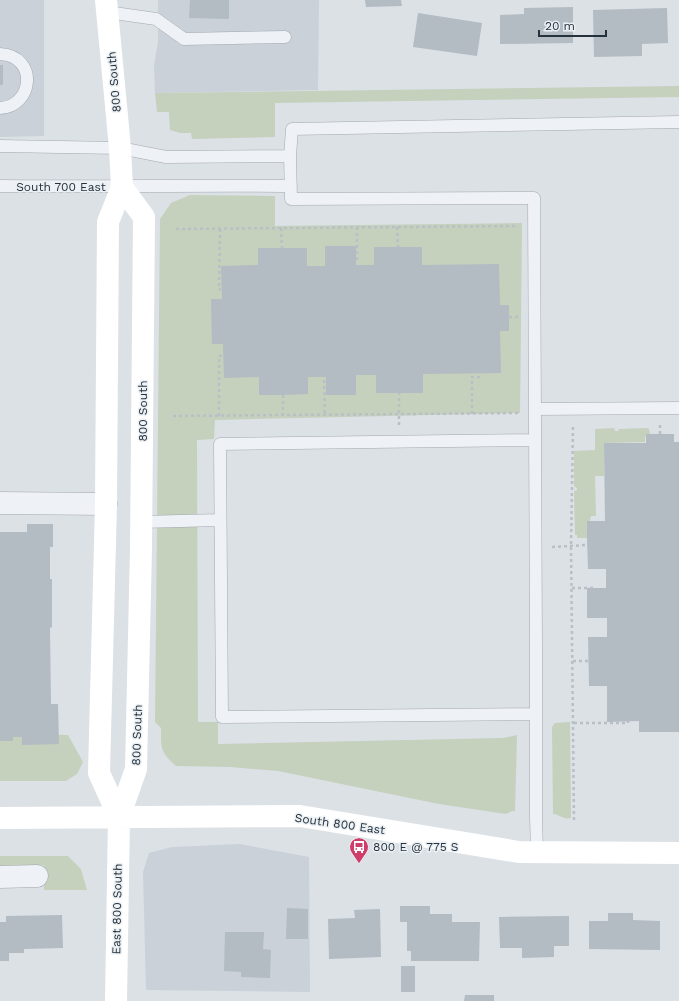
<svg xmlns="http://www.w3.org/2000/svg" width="679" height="1001" viewBox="0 0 679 1001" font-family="'Work Sans',sans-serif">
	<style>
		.built { fill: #cad1d8 }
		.green { fill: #c5d0bd }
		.building { fill: #b3bbc3 }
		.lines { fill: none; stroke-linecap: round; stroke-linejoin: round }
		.lane-casing { stroke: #a1a9b0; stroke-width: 13 }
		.street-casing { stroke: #a1a9b0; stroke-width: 23 }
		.path { stroke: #babfc5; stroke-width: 2.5; stroke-dasharray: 3 3; stroke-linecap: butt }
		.lane { stroke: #eef1f5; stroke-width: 12 }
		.street { stroke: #eef1f5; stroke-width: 22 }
		.secondary { stroke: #fff; stroke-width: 22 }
		.labels { text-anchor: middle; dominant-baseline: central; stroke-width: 3; stroke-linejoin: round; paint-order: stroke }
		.street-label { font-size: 12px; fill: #25313c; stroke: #ebf0f4 }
		.poi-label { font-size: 12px; fill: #25313c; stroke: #ebf0f4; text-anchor: start }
	</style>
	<rect width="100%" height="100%" fill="#dce1e6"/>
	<!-- built -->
	<path class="built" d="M0 0H44V136L0 137Z
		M158 0H319L318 90 155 93 154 65 158 42Z
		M240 844 309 857 310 992 146 990 143 872 149 853 172 847Z"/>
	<!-- green -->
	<path class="green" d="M679 86V97L275 103V137L192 139 191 133H180L170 130 169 112H157L155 93Z
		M190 195 275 196V226L522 223 520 413 215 420 214 439 197 440 198 722H218V744L503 738 517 735 515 811H512L506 814 439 804 278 771 230 767 176 766C160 752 161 748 161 728L155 722 160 219 171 203Z
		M614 428 615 431H618L619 429 646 428 649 429 650 434 645 437V442L604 443V476H595L596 516H591L590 521H587V538H577V535H575L574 491 577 490V488L574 486V451L595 450V429Z
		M570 722 571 815V818C563 820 560 814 553 814L552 727 555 723Z
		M0 734 68 735 83 762 77 774 66 781H0Z
		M0 856H68L81 869 87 890H44V865L0 866Z"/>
	<!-- building -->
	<path class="building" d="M190 0H229V19L189 18Z
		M365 0H401L402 6 366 7Z
		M573 7V43L500 44V15L524 14V8Z
		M667 8 668 43 642 44V56L594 57 593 10Z
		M418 13 482 23 477 56 413 47Z
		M0 65H3V85H0Z
		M325 246H356V265H374V247H422V265L499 264 500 305H509V331H500L501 373 423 374V393H376V375H356V395H326V377H308V394L283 395H259V377L224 378 223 344H212L211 299H222L221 266 258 265V248H307V266H325Z
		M646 434H674V442H679V732H639V721L607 722V686H589L588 637H607V618H587V588H606V569H588L587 538V521H605L604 443H646Z
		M27 524H53V547H50V579H52V627L50 628 51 704H58L59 744 22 745V737H13V741H0V532H27Z
		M400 906H430V914H452V922H480L479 961H411V951H407V922H400Z
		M287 908 308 909V939H286Z
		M380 909 381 957 329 959 328 919 355 918 354 910Z
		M608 913H633V920L660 921V950L589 949V921H608Z
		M62 915 63 948 24 949V953H9V961H0V922H6V916Z
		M569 916V946H554V957L522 958V948H500L499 917Z
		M225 932H264L263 949 271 950 270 978 241 977V972L224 971Z
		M401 966H415V992H401Z
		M465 995H494V1001H464Z"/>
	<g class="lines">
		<!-- lane casing -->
		<g class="lane-casing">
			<path id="lane" d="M107 12 156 19 184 39 285 37
				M0 54C39 56 33 107 0 108
				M0 146 120 148 166 157 290 156
				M0 186C97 187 194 185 291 186
				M535 409 679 408
				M535 440 220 444 222 717 536 714
				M141 522 220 520
				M537 852 536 817V647L534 198 291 199 290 156 292 129 679 122"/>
		</g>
		<!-- street casing -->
		<g class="street-casing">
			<path id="street" d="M0 503 106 504
				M0 877 37 876"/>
		</g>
		<!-- path -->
		<path class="path" d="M357 227V260
			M397 227 398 247
			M281 228 282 248
			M176 229 516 226
			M220 229 219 289H221
			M509 317H518
			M324 380 325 415
			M283 395V415
			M472 414V377H479V373
			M173 416 518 413
			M219 416V356H223
			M399 425V393
			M660 425V434
			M573 427 571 546 574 821
			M552 547 587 545
			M572 588H594
			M573 661H589
			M574 723H628V721"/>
		<!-- lane -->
		<use href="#lane" class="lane"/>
		<!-- street -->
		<use href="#street" class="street"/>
		<!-- secondary -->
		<path class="secondary" d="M106 0 120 148 122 187 108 222 106 504 99 773 119 817
			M0 818 300 816 519 852 679 853
			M116 1001 119 817 136 769 141 548 144 217 122 187"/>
	</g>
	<!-- icons -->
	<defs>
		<g id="bus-pin" transform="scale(1)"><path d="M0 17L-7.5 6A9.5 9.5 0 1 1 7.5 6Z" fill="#cf3d69" stroke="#ebf0f4"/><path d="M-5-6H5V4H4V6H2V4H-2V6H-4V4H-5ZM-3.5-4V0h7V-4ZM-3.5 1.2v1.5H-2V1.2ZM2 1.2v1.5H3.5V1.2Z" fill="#fff"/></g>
	</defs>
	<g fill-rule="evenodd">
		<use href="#bus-pin" x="359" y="847"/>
	</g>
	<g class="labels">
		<!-- street labels -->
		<g class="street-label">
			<text transform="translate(114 82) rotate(-95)">800 South</text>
			<text x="61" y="187">South 700 East</text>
			<text transform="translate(143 411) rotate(-90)">800 South</text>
			<text transform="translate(137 735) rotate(-88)">800 South</text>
			<text transform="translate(340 824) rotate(8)">South 800 East</text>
			<text transform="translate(117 909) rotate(-89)">East 800 South</text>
		</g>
		<!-- poi labels -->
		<g class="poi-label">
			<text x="373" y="847">800 E @ 775 S</text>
		</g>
	</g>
	<!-- scale -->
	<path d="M539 30v6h67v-6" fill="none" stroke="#25313c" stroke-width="2"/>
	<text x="545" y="30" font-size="12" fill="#25313c" stroke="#ebf0f4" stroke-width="3" paint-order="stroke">20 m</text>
</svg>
